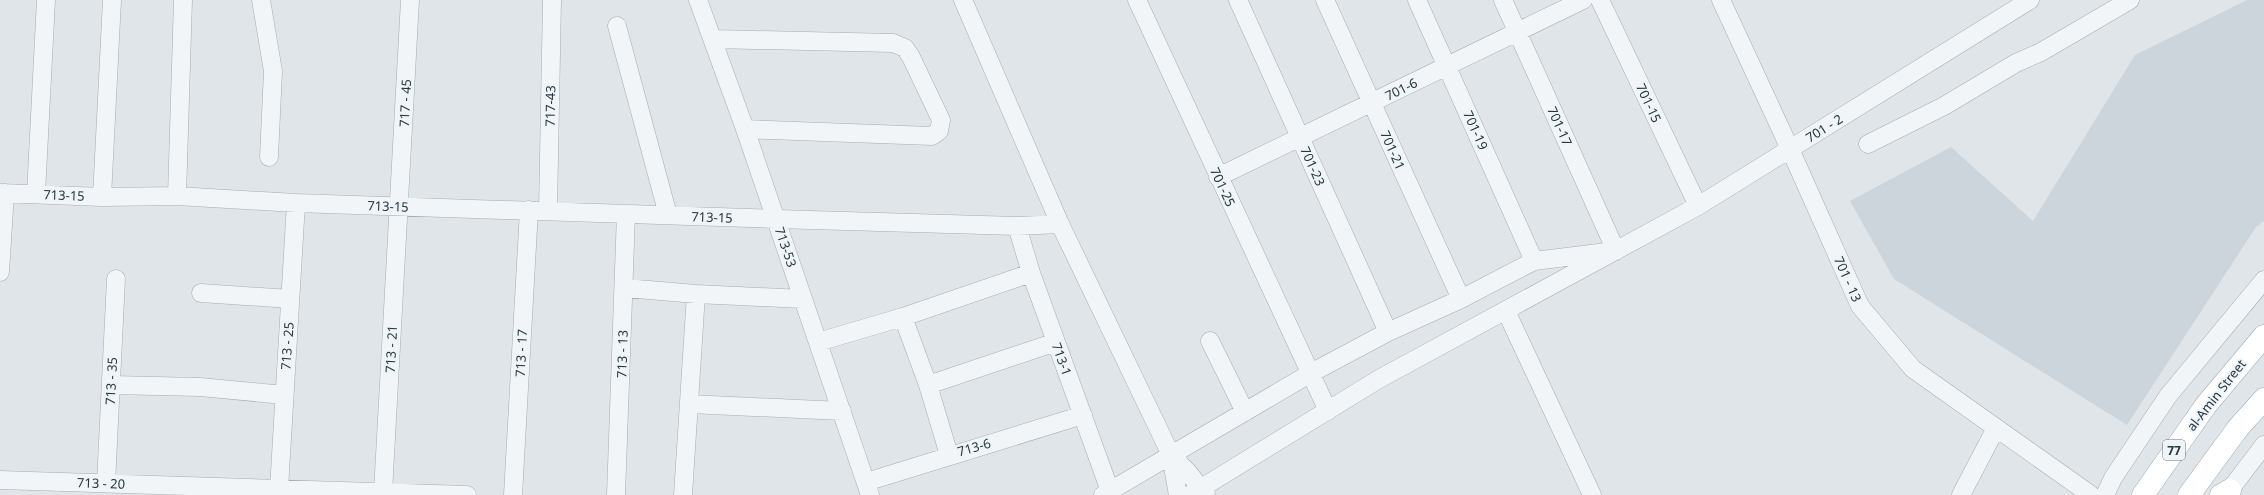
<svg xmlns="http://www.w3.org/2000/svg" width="2264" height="495" viewBox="0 0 2264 495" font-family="'Noto Sans',sans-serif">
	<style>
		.built { fill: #cdd5dc }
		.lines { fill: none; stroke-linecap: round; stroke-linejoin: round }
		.minor-casing { stroke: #a4adb4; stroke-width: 19 }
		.major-casing { stroke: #9eadb6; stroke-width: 23 }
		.minor { stroke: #f2f5f7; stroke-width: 18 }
		.major { stroke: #fff; stroke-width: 22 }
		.labels { text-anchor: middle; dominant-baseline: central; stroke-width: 4; stroke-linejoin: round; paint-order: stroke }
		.shield { fill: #eff4f7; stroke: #637078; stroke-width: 1 }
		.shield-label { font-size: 12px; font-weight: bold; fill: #273742 }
		.street-label { font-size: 13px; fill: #273742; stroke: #eff4f7 }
	</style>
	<rect width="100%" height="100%" fill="#dfe5e9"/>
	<!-- built -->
	<path class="built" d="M2247 0H2264V221L2256 227 2127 425 1894 279 1850 201 1951 147 2033 221 2135 55Z"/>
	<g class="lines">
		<!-- minor casing -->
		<g class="minor-casing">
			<path id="minor" d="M261 0 273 71 269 157
				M698 0 745 129 870 495
				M963 0 1060 224 1171 455 1187 471 1206 495
				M1137 0 1328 411
				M1238 0 1388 332
				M1325 0 1461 299
				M1417 0 1534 261
				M1503 0 1616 251
				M1600 0 1698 206
				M1721 0 1790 149 1860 306 1913 369 2091 495
				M617 26 668 215
				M713 39 893 43 905 48 911 57 941 120 939 131 932 136 745 129
				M1868 144 1944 106 2016 63 2041 52 2130 0
				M1218 177 1583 0
				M0 193 102 197 177 196 296 203 776 219 1017 226 1060 224
				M36 194 46 0
				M177 196 183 0
				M102 197 112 0
				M548 211 552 0
				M1017 226 1031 273 1110 491
				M0 272 5 193
				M625 288 696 294 803 299
				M201 293 290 299
				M1506 311 1592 495
				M903 317 928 385 949 455
				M1210 341 1245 412
				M818 342 903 317 1031 273
				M111 385 200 387 284 395
				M928 385 1056 342
				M689 404 842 411
				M1171 455 1178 495
				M0 480 467 495
				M866 482 1083 415
				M106 483 116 279
				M279 489 296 203
				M383 492 410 0
				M513 495 529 210
				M616 495 626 214
				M683 495 696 294
				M1103 495 1311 373 1388 332 1461 299 1534 261 1607 252
				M1190 495 1379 379 1698 206 2030 0
				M1961 495 1996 428
				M2105 495 2113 478 2168 396 2264 280
				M2226 495 2264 445"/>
		</g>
		<!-- major casing -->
		<g class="major-casing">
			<path id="major" d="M2143 495 2206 405 2264 336
				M2189 495 2238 428 2264 399
				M2221 495 2230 490"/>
		</g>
		<!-- minor -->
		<use href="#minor" class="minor"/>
		<!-- major -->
		<use href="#major" class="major"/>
	</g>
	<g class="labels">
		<!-- shield labels -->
		<rect class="shield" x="2163" y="440" width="22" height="20" rx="3"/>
		<g class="shield-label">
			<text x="2174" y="450">77</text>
		</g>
		<!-- street labels -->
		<g class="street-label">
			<text transform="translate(1401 89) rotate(-26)">701-6</text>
			<text transform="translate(405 103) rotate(-87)">717 - 45</text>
			<text transform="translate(1649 103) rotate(65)">701-15</text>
			<text transform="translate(550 106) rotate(-89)">717-43</text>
			<text transform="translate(1560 126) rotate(66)">701-17</text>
			<text transform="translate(1824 128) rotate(-32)">701 - 2</text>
			<text transform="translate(1476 130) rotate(66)">701-19</text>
			<text transform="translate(1393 150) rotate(66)">701-21</text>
			<text transform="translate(1313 166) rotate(66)">701-23</text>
			<text transform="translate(1223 187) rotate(65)">701-25</text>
			<text transform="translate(64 195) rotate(2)">713-15</text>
			<text transform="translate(388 206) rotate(2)">713-15</text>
			<text transform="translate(712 217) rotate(2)">713-15</text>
			<text transform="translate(786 247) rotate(71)">713-53</text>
			<text transform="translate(1848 279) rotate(66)">701 - 13</text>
			<text transform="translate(287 346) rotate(-86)">713 - 25</text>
			<text transform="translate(391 349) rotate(-87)">713 - 21</text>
			<text transform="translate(521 353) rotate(-87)">713 - 17</text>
			<text transform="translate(622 354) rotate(-88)">713 - 13</text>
			<text transform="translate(1062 359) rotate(70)">713-1</text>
			<text transform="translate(111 381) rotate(-87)">713 - 35</text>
			<text transform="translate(2216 395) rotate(-52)">al-Amin Street</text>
			<text transform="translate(974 447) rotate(-16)">713-6</text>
			<text transform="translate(101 483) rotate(2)">713 - 20</text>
		</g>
	</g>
</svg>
